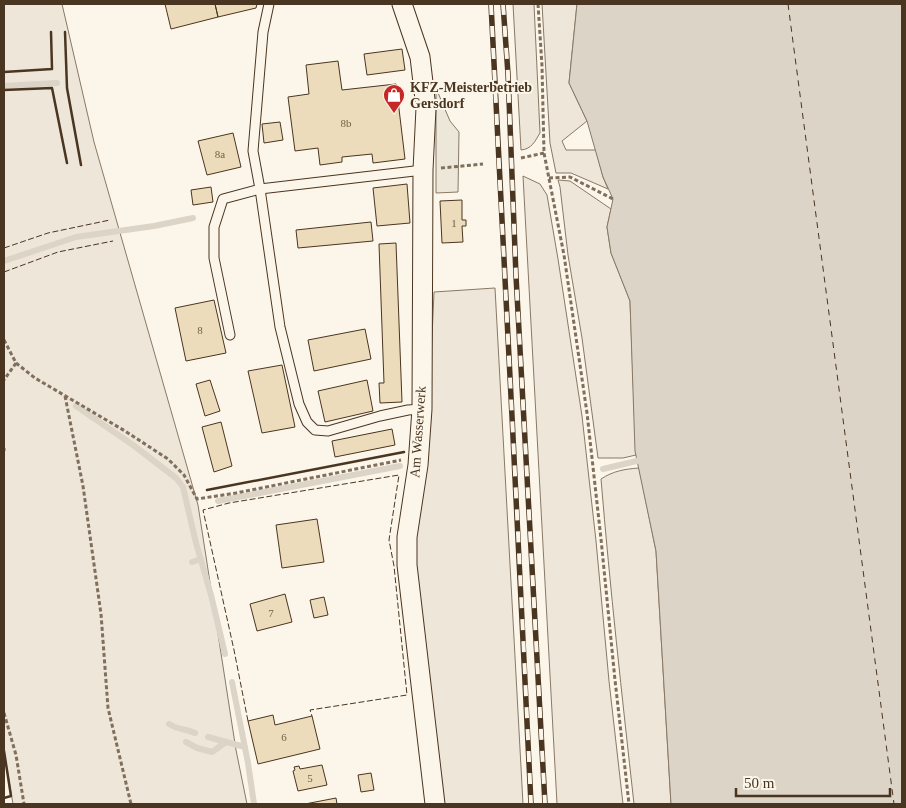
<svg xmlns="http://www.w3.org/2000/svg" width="906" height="808" viewBox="0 0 906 808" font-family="Georgia,serif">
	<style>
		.green { fill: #ede6d9; stroke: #887966 }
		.parking { fill: #ede7d9; stroke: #887966 }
		.water { fill: #dcd4c6; stroke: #887966 }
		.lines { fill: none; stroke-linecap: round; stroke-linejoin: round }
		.stream { stroke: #dcd4c6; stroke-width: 6 }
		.ferry { stroke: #4a3520; stroke-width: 1; stroke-dasharray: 6 5; stroke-linecap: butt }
		.building { fill: #ecdcbc; stroke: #4a3520 }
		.service-casing { stroke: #4a3520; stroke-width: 11 }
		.minor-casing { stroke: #4a3520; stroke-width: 21 }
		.path { stroke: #7f6f5c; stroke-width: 3; stroke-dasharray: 4 2.5; stroke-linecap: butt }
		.service { stroke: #fbf6e9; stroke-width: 9 }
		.minor { stroke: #fbf6e9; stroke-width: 19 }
		.rail-casing { stroke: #4a3520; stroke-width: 5.5 }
		.rail { stroke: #fbf6e9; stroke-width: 4; stroke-dasharray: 11; stroke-linecap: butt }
		.fence { stroke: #4a3520; stroke-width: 1; stroke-dasharray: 6 2.5; stroke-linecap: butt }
		.wall { stroke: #4a3520; stroke-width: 2.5 }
		.labels { text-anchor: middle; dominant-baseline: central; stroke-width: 4; stroke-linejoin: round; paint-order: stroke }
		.number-label { font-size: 11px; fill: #725f47 }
		.poi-label { font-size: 14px; font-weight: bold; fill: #4a3520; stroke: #fbf6e9; text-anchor: start }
		.street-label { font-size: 14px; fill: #4a3520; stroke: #fbf6e9 }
	</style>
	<rect width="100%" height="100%" fill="#fbf6e9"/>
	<!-- green -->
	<path class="green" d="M4 4H62L94 142 198 505 236 750 247 804H13L4 751Z
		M513 4H534L540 133C535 141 532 149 521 150Z
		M542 4H577L569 83 587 121 562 141 566 150H596L603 177 608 189 571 173H556L550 143Z
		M523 176 540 184 547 195 558 259 582 416 596 541 609 681 623 804H557Z
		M558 180 570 181 611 209 607 227 611 253 630 301 636 455 623 458H598L582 338 568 255 560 187Z
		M495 288 523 804H443L414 566 415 534 429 406 434 292Z
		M639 468 656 551 671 804H634C622 696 610 588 601 479 613 471 625 469 639 468Z"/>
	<!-- parking -->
	<path class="parking" d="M436 88 450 121 459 132 458 192 436 193Z"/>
	<!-- water -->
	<path class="water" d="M577 4H902V804H671L656 551 635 451 630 301 611 253 607 227 613 199 603 177 587 121 569 83Z"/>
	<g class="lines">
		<!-- stream -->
		<path class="stream" d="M4 86 57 83
			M4 261 76 237 154 226 193 218
			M76 406 133 445 176 478 183 487 196 543 211 595 225 654
			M603 469 645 459
			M218 501 400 466
			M192 562 201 559
			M232 682 248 763 254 804
			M169 724C180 731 184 728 195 733
			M208 737 245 747
			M186 742 197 748 212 752 226 742"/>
		<!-- ferry -->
		<path class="ferry" d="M788 4 894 804"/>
	</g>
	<!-- building -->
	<path class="building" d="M165 4H215L218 17 171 29Z
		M215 4H257L256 8 218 17Z
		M402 49 405 70 367 75 364 54Z
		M338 61 342 90 396 84 405 159 373 163 372 154 342 157V162L320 165 318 148 295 151 288 97 309 94 306 65Z
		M280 122 283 140 264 143 262 124Z
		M233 133 241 167 207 175 198 141Z
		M407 184 410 223 377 226 373 188Z
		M211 187 213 202 193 205 191 190Z
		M462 200V220H466V226H462L463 242 442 243 440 201Z
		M371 222 373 241 298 248 296 230Z
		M396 243 402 402 380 403 379 383H384L379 244Z
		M214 300 226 353 186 361 175 308Z
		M365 329 371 359 314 371 308 340Z
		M282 365 295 427 262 433 248 371Z
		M210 380 220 411 205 416 196 384Z
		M367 380 373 411 325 422 318 391Z
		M221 422 232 466 214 472 202 427Z
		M392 429 395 445 335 457 332 441Z
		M317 519 324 562 282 568 276 525Z
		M285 594 292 622 257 631 250 604Z
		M324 597 328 615 314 618 310 600Z
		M273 715 275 725 312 716 320 749 258 764 248 721Z
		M322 765 327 785 298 791 293 771 295 770 294 767 299 766 300 769Z
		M371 773 374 790 361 792 358 775Z
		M336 798 337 804H305Z"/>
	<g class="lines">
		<!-- service casing -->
		<g class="service-casing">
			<path id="service" d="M269 4 263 32 253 151 260 189 280 327 299 404 307 422 315 430 328 431 380 416 408 410 422 409
				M230 335 214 258V227L223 199 260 189 423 170"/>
		</g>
		<!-- minor casing -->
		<g class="minor-casing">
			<path id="minor" d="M402 4 420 57 426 108 423 170 422 409 418 465 407 537V565L435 804"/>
		</g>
		<!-- path -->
		<path class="path" d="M538 4 542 66 544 153 564 255 587 413 601 539 615 680 629 804
			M521 158 544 153
			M441 168 483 164
			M549 178 570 177 613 199
			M4 340 16 363 4 380
			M16 363 35 378 125 431 168 459 184 475 197 499 236 493 401 460
			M65 396 83 486 101 614 108 708 131 804
			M4 448V451
			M4 713 16 755 24 804"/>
		<!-- service -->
		<use href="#service" class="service"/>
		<!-- minor -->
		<use href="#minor" class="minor"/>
		<!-- rail casing -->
		<g class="rail-casing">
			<path id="rail" d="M491 4C504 271 519 537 531 804
				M503 4 508 74 516 276 545 804"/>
		</g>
		<!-- rail -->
		<use href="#rail" class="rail"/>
		<!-- fence -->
		<path class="fence" d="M4 248 48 233 110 220
			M4 272 58 252 113 241
			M248 721 234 650 203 510 229 503 399 475 389 540 394 566 407 695 310 710 312 716"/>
		<!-- wall -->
		<path class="wall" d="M65 32 67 88 81 165
			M4 72 52 69 51 32
			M4 90 52 88 67 163
			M207 490 404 452
			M4 751 11 796 4 798"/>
	</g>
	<!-- icons -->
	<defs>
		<g id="shop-pin" transform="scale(1.125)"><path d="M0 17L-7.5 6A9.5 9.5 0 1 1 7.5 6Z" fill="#c62828" stroke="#fbf6e9"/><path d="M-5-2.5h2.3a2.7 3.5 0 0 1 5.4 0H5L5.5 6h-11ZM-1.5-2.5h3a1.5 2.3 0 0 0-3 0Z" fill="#fff"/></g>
	</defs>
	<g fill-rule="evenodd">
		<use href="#shop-pin" x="394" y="95"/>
	</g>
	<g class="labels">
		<!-- number labels -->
		<g class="number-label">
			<text x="346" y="123">8b</text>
			<text x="220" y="154">8a</text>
			<text x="454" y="223">1</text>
			<text x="200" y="330">8</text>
			<text x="271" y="613">7</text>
			<text x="284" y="737">6</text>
			<text x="310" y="778">5</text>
		</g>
		<!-- poi labels -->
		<g class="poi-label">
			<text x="410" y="87">KFZ-Meisterbetrieb<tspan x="410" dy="16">Gersdorf</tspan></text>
		</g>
		<!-- street labels -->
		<g class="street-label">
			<text transform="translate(418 432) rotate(-86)">Am Wasserwerk</text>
		</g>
	</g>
	<!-- border -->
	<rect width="906" height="808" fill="none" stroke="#4a3520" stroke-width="10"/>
	<!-- scale -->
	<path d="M736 788v8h154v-8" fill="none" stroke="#4a3520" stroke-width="2.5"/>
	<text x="744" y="788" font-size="15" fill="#4a3520" stroke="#fbf6e9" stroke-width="4" paint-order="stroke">50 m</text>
</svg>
